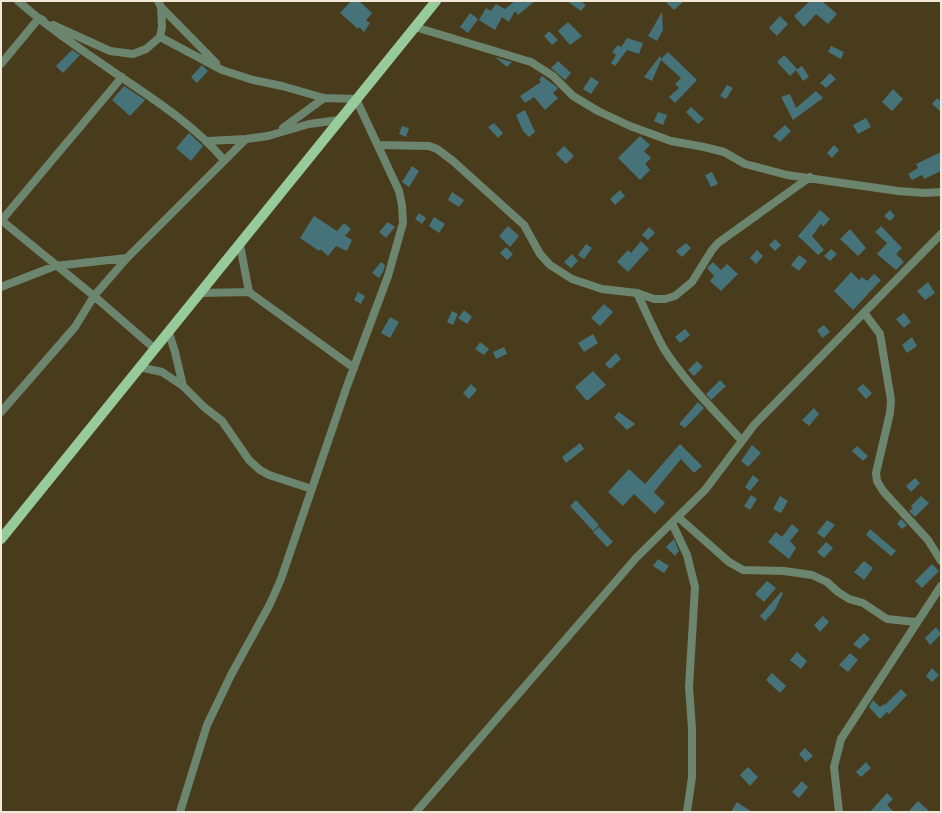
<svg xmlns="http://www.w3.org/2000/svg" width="942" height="813" viewBox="0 0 942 813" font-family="'Titillium Web',sans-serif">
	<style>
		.building { fill: #467379 }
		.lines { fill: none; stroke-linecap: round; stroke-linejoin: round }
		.street { stroke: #6c856e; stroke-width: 8 }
		.primary { stroke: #98cb9b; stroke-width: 10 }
	</style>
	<rect width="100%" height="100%" fill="#493c1d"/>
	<!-- building -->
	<path class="building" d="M351 1H359L372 13 366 20 370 23 364 32 359 27 358 29 340 13Z
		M515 1H535L518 15 515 11 509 22 502 17 495 30 479 20 486 8 491 11 496 4 505 9Z
		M567 1H580L586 5 581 11Z
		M665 1H684L674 10Z
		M810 1H822L837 14 828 24 816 14 804 27 794 16Z
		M662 12 663 30 657 41 648 36Z
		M470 13 478 19 468 33 460 27Z
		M780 16 788 24 777 36 769 28Z
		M568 22 582 36 570 45 558 31Z
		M549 31 558 40 552 45 544 36Z
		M627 38 643 43 639 54 627 50 615 66 611 63 616 55 612 52 618 45 621 47Z
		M831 46 844 52 841 59 828 52Z
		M72 50 80 55 63 73 56 66Z
		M668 52 697 80 675 103 669 97 679 88 675 84 681 78 661 60 652 81 644 77 660 56 661 59Z
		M784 55 797 69 790 76 777 62Z
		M495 57 512 62 507 67Z
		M558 61 571 73 565 80 551 68Z
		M202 65 208 71 197 83 191 77Z
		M802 66 809 77 803 81 796 70Z
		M830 73 836 79 826 88 820 83Z
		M542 76 558 88 553 93 558 98 545 110 534 97 525 103 520 96 541 82 539 80Z
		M591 77 599 82 591 94 583 89Z
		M727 85 733 88 726 99 720 96Z
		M124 86 145 100 130 116 112 100Z
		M893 89 903 99 892 111 882 102Z
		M816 91 823 98 793 120 781 97 790 94 796 108Z
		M937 98 941 102V112L932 104Z
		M691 107 704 119 698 124 686 112Z
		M525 110 535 132 529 137 523 131 516 115Z
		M658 112 667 115 663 125 654 121Z
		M866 118 871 127 858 134 853 125Z
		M494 123 503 133 498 138 488 127Z
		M785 125 791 131 780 142 773 136Z
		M402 126 409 128 406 137 399 134Z
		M189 133 203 146 191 161 176 148Z
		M640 136 650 145 644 151 651 158 645 164 650 170 640 180 618 158Z
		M834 145 839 150 832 158 827 153Z
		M564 146 574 156 566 164 556 154Z
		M941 152V171L924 179 922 175 912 180 908 174 918 168 916 164Z
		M412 166 419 171 409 187 402 182Z
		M712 172 718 184 711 187 705 175Z
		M620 190 625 196 615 205 610 199Z
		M452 192 464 200 459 207 448 200Z
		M820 210 830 219 823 227 821 224 812 236 824 250 818 255 798 236Z
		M890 210 895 216 890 221 884 216Z
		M419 213 426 218 422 224 415 219Z
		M314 216 337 231 344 223 351 229 345 236 352 240 347 251 336 246 328 256 320 249 319 251 300 238Z
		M434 217 445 224 439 233 429 226Z
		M388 222 395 227 386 238 379 232Z
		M508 226 519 236 510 247 499 236Z
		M881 226 902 248 896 254 904 262 896 270 877 254 887 243 875 232Z
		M649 227 655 233 648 240 642 235Z
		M850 229 866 248 858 256 840 239Z
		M775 239 781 245 775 251 769 245Z
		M641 241 649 249 628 272 617 262 628 250 631 253Z
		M686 243 691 248 682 257 676 251Z
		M586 244 592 248 584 259 578 255Z
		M506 247 513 254 507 260 500 253Z
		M831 249 837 254 830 261 824 256Z
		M757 250 763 256 756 264 750 258Z
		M572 254 578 261 571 268 564 262Z
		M799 255 807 261 799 271 791 265Z
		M381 262 385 265 383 272 379 278 372 273Z
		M713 262 721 270 727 264 738 274 721 291 710 281 714 276 707 268Z
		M851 272 859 280 862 277 867 281 874 274 881 280 853 310 834 291Z
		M928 282 935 293 925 300 917 291Z
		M358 292 365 296 361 304 354 300Z
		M604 304 613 312 600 326 591 318Z
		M464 310 472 317 467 324 458 318Z
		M452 311 458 314 453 325 447 322Z
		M904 313 911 322 904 328 896 319Z
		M390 317 399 322 390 338 381 333Z
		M824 325 830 332 822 338 817 330Z
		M685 329 690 335 680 343 675 337Z
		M593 334 598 343 584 352 578 343Z
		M912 337 917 346 907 353 902 345Z
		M480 342 489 349 484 355 475 349Z
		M504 347 507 354 496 359 493 352Z
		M616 353 621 359 610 369 605 364Z
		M697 361 703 367 694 376 688 370Z
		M593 371 606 385 587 401 575 387Z
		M720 380 726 386 711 400 706 394Z
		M471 384 477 390 469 399 463 393Z
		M863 384 872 393 866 399 857 389Z
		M698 402 704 408 685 428 679 424Z
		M814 408 819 414 809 426 802 420Z
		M619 412 635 424 627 430 614 417Z
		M580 443 584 449 566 463 562 457Z
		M680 444 702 466 694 473 681 459 654 492 665 503 655 514 634 494 623 506 608 492 629 469 645 484Z
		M752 445 761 453 748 467 741 461Z
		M857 446 868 456 863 461 852 451Z
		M753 475 759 480 750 491 745 487Z
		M915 478 920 483 911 492 906 486Z
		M751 495 757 499 750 510 744 506Z
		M780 496 788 501 781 513 773 509Z
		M921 496 929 503 915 517 909 511 913 508 911 506Z
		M576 500 599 525 593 531 570 506Z
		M901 519 907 525 902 529 897 524Z
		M827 520 835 525 824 538 817 533Z
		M792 524 799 530 790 541 796 548 789 559 768 542 776 532 782 537Z
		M599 527 613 542 607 547 593 532Z
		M870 529 896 551 891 556 866 535Z
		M674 539 679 551 675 556 666 547Z
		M826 542 833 548 824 558 817 552Z
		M658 559 669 566 664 573 653 566Z
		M864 561 873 568 864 580 854 572Z
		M932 564 939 571 922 588 915 581Z
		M767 581 776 588 764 602 755 594Z
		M781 592 783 593 775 610 765 621 760 616Z
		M823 616 829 622 820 632 814 625Z
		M936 627 941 634 930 645 925 638Z
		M864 633 870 639 860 649 853 644Z
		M797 652 807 661 801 669 790 660Z
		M850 653 858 660 848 672 839 665Z
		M932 668 939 675 932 682 926 676Z
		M772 673 786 686 780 693 766 680Z
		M901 689 907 695 889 714 887 712 880 719 869 707 873 700 880 707 884 704 885 705Z
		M805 748 813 756 806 762 799 754Z
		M866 762 871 768 861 777 856 772Z
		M748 767 758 777 750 786 740 775Z
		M802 781 808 787 799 798 792 792Z
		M887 793 893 799 887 805 894 812H870Z
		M918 801 930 812H908Z
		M737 802 752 812H731Z"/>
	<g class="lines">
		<!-- street -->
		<path class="street" d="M18 1C50 29 86 53 121 77 158 102 195 126 224 160
			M158 1 161 7 216 63
			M53 25 110 51 133 54 146 49 160 37 162 27 161 7
			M415 27 531 62 553 76 573 96 598 111 630 126 671 141 704 147 724 152 745 164 787 175 898 191 925 193 941 192
			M160 37 222 70 253 80 282 86 324 98 356 99 399 191 402 205 403 223 388 276 347 386 281 579 270 604 231 675 207 725 180 812
			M1 64 39 18 43 20
			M283 128 324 98
			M208 141 246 139
			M378 145 429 146 437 149 453 161 524 225 540 254 550 265 572 279 602 289 637 293 654 299H665L675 296 692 282 712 250 718 243 810 177
			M1 220 94 296 155 349
			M1 221 122 77
			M240 245 249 292
			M1 287 55 266 127 258
			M201 293 249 292 354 368
			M637 293C646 312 654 331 664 349 686 383 715 411 742 441
			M865 314 880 334 891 400 890 413 876 473 877 481 883 491 928 540 941 561
			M169 333 175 352 183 386
			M139 367 162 372 183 386 204 407 222 421 249 460 260 470 269 475 312 489
			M1 412 75 327 94 296 127 258 246 139 268 136 309 124 339 120
			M678 517 729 562 743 570 784 571 812 575 827 582 838 592 849 599 863 603 887 619 916 622
			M672 523 687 555 695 587 689 687 692 728V777L687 812
			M416 812 636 558 705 490 754 425 941 234
			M839 812 834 767 841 739 941 586"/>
		<!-- primary -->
		<path class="primary" d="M1 539 436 1"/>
	</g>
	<!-- border -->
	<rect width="942" height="813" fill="none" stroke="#f1e9d7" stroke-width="4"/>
</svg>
